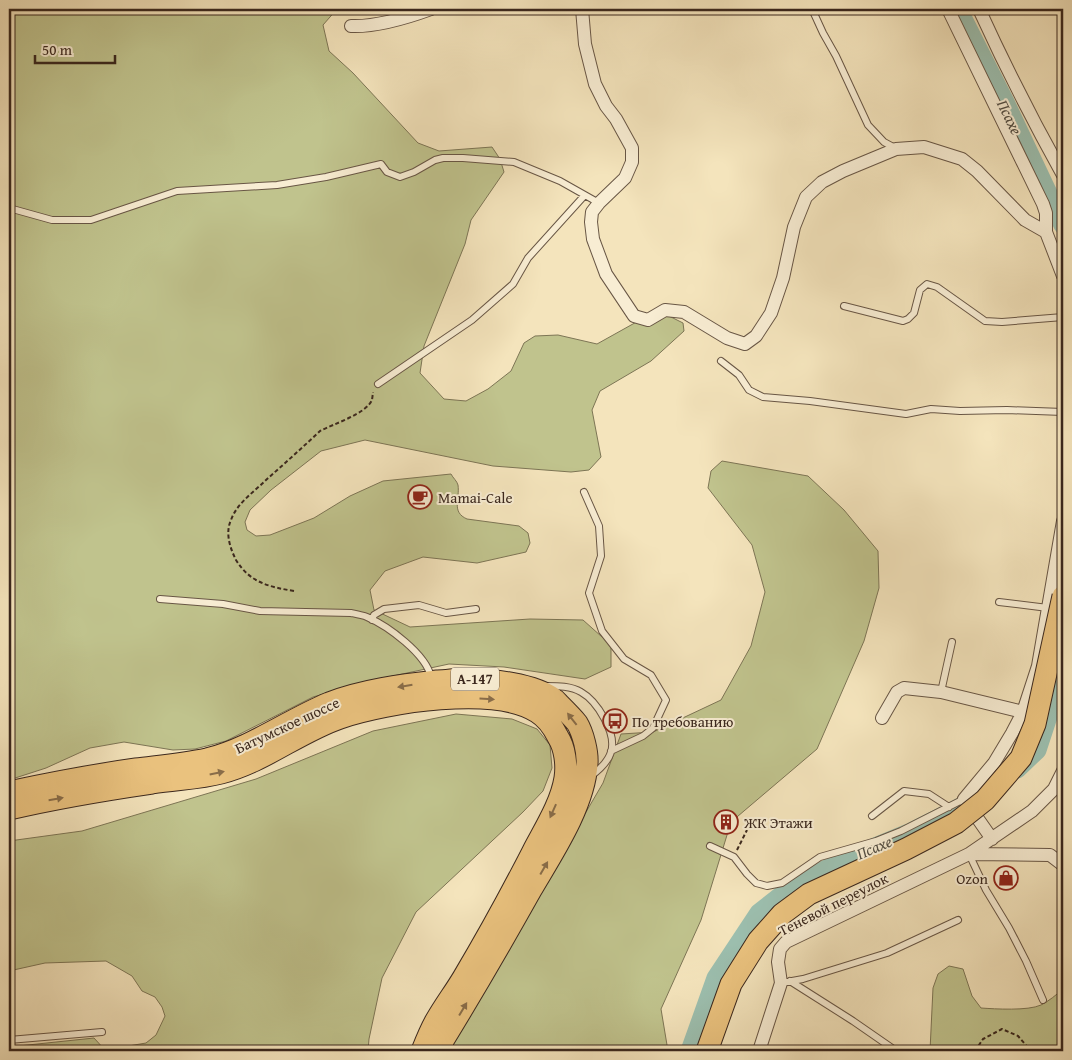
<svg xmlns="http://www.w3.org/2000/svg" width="1072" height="1060" viewBox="0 0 1072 1060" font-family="'Gentium Book Plus',serif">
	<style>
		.green { fill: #c0c38d; stroke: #7d7555 }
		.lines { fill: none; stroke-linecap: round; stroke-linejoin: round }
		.river { stroke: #9cbfaf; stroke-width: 19 }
		.service-casing { stroke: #685645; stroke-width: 8 }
		.minor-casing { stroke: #685645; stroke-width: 14 }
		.trunk-casing { stroke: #3a271d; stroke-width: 23 }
		.path { stroke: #3a271d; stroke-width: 2; stroke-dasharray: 4 2.5; stroke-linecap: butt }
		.service { stroke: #f8edd3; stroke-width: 6 }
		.minor { stroke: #f8edd3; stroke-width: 12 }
		.trunk { stroke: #eac27e; stroke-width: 21 }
		.trunk-bridge-casing { stroke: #3a271d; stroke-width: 23; stroke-linecap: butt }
		.trunk-bridge { stroke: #eac27e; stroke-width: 21 }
		.oneway { fill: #896d49 }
		.labels { text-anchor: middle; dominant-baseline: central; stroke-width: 4; stroke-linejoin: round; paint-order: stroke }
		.shield { fill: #f8edd3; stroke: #736254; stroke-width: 1 }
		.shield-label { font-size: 14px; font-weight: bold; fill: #3a271d }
		.poi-label { font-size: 15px; fill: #3a271d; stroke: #f8edd3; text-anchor: start }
		.street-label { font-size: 15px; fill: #3a271d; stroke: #f8edd3 }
		.water-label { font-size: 16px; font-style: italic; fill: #524d42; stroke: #f8edd3 }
	</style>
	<rect width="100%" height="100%" fill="#f4e4bc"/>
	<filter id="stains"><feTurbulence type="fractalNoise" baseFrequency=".004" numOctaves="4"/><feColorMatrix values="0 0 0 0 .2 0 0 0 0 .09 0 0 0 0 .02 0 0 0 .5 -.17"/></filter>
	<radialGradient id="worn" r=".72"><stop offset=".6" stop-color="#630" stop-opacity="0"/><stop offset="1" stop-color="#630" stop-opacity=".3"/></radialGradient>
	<!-- green -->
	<path class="green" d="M15 9H337L323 25 329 51 353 73 418 143 439 151 492 147 500 159 504 172 471 220 465 244 424 346 420 373 444 399 466 401 488 389 511 371 524 343 535 336 558 335 597 344 649 315 669 316 683 323 684 331 651 361 600 391 592 410 601 457 589 470 571 472 493 466 365 440 321 451 271 490 250 510 245 522 247 530 256 536 270 535 314 518 350 496 383 481 451 474C453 478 457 481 458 485 460 499 451 512 467 519L519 526 528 533 530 543 526 552 477 563 423 557 385 571 370 590 374 610 410 627 530 619 583 620 611 645V667L585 679 504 667 449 664 365 682 313 697 226 741 195 749 173 750 124 742 90 748 46 768 9 780V15Z
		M722 461 808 476 844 510 878 551 879 588 864 641 817 749 731 822 701 920 661 1009 668 1051H446L603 783 621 734 653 732 721 700 751 646 765 592 752 545 708 488 711 471Z
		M456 714 512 719 537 729 550 745 552 768 543 791 523 812 416 912 382 978 369 1039 368 1051H9V1047L94 1038 105 1050 146 1043 156 1035 165 1016 162 1007 155 997 142 991 132 976 106 961 45 963 9 971V841L82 831 256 779 373 731Z
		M949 966 963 969 972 996 981 1008C995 1009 1028 1011 1041 1005 1049 1001 1056 995 1063 989V1045L1054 1051H930L933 988 938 974Z"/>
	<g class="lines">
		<!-- river -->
		<path class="river" d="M958 9 1005 102 1063 225
			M1017 769 1037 750 1060 680 1063 658
			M690 1051 716 978 759 913 787 891 839 862 911 832 982 796"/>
		<!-- service casing -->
		<g class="service-casing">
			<path id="service" d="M812 9 823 33 836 56 868 125 884 142 895 148
				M9 208 52 220H91L177 191 277 185 326 177 381 164 387 172 400 177 414 172 435 160 443 158H463L514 162 560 181 599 203
				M844 306 903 321 908 319 914 313 920 290 927 284 937 287 985 321 1002 322 1063 317
				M721 361 739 375 749 390 763 397 810 401 906 414 931 409 960 411 1007 410 1063 412
				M378 384 472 320 513 284 528 258 584 196
				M584 492 599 526 601 556 589 593 602 631 624 659 651 675 666 700 653 728 643 736 611 751
				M160 599 223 604 260 611 351 613C356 614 362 615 367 617 388 626 426 654 431 677
				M999 602 1048 608
				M372 620 374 615 384 609 419 605 446 613 476 609
				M546 686C558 686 571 686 581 692 597 701 617 733 611 752 608 762 599 770 591 776
				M941 692 952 642
				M872 816 904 791 929 794 949 807
				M710 846 734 857 747 874 756 883 767 886 782 883 820 857 876 841 901 831 964 799
				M969 854 986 890 1009 928 1026 961 1043 1000
				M790 981 853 1021 892 1048
				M781 983 803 979 887 953 958 920
				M9 1040 102 1032"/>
		</g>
		<!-- minor casing -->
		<g class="minor-casing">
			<path id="minor" d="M582 9 585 44 595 84 606 106 616 119 632 148V162L625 178 599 203 592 212 591 222 593 239 606 274 634 316 648 320 665 310 684 312 727 338 745 344 756 336 771 313 783 278 794 227 806 197 822 182 843 171 896 149 924 147 962 159 977 171 1025 220 1046 232 1063 276
				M948 9 1043 204 1046 213V232
				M979 9C1005 66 1033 121 1063 175
				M351 26C375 27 409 17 431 9
				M882 718 897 692 904 688 941 692 1023 712
				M992 839 964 799 994 763 1012 733 1023 712 1038 666 1063 521
				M969 854 1050 855 1063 865
				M759 1051 781 983 778 962 780 949 786 942 969 854 1032 811 1054 789 1063 771"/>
		</g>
		<!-- trunk casing -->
		<g class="trunk-casing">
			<path id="trunk" d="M9 792C51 783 93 775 136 769 160 766 184 764 207 759 251 748 288 720 329 703 363 690 401 685 437 681 446 681 456 679 466 679 489 679 535 684 554 699 556 700 558 703 560 705 566 711 572 717 577 723 583 733 588 752 587 764 584 807 552 854 531 890 503 940 474 990 444 1039L439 1051
				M9 809C56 798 104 790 152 783 175 779 199 779 221 773 264 762 299 732 340 718 388 702 494 685 537 712 547 718 553 727 558 737 565 748 567 765 565 778 561 803 545 828 533 851 511 894 488 936 463 978 454 993 444 1006 435 1022 430 1031 426 1041 422 1051"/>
		</g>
		<!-- path -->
		<path class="path" d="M294 591C270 587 250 583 236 560 230 548 225 533 231 520 237 503 254 492 266 480 284 464 302 448 320 431 333 424 366 414 372 400 372 400 373 393 373 392
			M737 850 747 830
			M975 1051 983 1039 1002 1029 1018 1036 1031 1051"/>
		<!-- service -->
		<use href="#service" class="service"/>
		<!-- minor -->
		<use href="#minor" class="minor"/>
		<!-- trunk -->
		<use href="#trunk" class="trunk"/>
		<!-- trunk-bridge casing -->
		<g class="trunk-bridge-casing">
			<path id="trunk-bridge" d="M707 1051 731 984 758 941 782 914 809 894 906 849 956 823 985 800 1021 758 1035 724 1063 596"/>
		</g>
		<!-- trunk-bridge -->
		<use href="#trunk-bridge" class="trunk-bridge"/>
	</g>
	<!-- one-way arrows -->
	<defs><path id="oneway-solid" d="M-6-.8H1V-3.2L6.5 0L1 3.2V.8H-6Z" transform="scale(1.25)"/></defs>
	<g class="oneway">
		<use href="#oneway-solid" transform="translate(405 686) rotate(171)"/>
		<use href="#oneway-solid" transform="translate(487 699) rotate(3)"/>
		<use href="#oneway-solid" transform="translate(572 719) rotate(-128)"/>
		<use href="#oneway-solid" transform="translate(217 773) rotate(-12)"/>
		<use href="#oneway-solid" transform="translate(56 799) rotate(-10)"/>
		<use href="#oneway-solid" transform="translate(553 811) rotate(114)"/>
		<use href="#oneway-solid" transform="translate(544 868) rotate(-60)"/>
		<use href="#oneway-solid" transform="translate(463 1009) rotate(-59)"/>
	</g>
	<!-- icons -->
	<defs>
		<g id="cafe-ring" transform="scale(1.25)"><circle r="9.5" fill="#f8edd3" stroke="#8f2418" stroke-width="1.5"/><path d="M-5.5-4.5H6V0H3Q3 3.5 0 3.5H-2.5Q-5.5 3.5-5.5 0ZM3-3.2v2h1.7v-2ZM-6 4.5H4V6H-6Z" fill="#8f2418"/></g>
		<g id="bus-ring" transform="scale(1.25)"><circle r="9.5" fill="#f8edd3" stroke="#8f2418" stroke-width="1.5"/><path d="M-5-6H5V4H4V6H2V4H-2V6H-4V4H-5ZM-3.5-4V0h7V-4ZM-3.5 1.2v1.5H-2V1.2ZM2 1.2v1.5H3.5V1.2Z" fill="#8f2418"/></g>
		<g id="building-ring" transform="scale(1.25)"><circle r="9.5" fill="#f8edd3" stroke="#8f2418" stroke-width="1.5"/><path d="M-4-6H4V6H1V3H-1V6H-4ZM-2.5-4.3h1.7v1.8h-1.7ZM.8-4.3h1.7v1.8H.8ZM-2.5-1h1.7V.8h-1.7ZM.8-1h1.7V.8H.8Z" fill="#8f2418"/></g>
		<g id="shop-ring" transform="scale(1.25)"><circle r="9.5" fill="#f8edd3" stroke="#8f2418" stroke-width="1.5"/><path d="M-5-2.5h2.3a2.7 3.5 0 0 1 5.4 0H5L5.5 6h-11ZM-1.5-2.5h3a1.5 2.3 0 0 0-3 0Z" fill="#8f2418"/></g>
	</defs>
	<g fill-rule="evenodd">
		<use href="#cafe-ring" x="420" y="497"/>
		<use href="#bus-ring" x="615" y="721"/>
		<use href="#building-ring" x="726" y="822"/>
		<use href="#shop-ring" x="1006" y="878"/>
	</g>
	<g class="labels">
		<!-- shield labels -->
		<rect class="shield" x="451" y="667.5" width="48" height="23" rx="4"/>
		<g class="shield-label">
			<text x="475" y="679">А-147</text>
		</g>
		<!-- poi labels -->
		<g class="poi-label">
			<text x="438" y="497">Mamai-Cale</text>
			<text x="632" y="721">По требованию</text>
			<text x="744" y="822">ЖК Этажи</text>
			<text x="988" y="878" text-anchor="end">Ozon</text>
		</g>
		<!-- street labels -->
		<g class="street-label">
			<text transform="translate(287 725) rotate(-25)">Батумское шоссе</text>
			<text transform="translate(833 904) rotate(-27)">Теневой переулок</text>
		</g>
		<!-- water labels -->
		<g class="water-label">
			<text transform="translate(1010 117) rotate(64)">Псахе</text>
			<text transform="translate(874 847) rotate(-23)">Псахе</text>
		</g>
	</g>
	<!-- margin -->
	<rect width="1072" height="1060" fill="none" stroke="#f4e4bc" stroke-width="30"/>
	<rect x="10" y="10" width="1052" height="1040" fill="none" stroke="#3a271d" stroke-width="2.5"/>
	<rect x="15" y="15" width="1042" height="1030" fill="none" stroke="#3a271d"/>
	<!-- scale -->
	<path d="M35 55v8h80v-8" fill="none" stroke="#3a271d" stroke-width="2.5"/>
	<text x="42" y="55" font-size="15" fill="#3a271d" stroke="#f8edd3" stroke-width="4" paint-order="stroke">50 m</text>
	<rect width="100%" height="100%" filter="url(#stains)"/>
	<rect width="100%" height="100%" fill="url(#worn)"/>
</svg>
